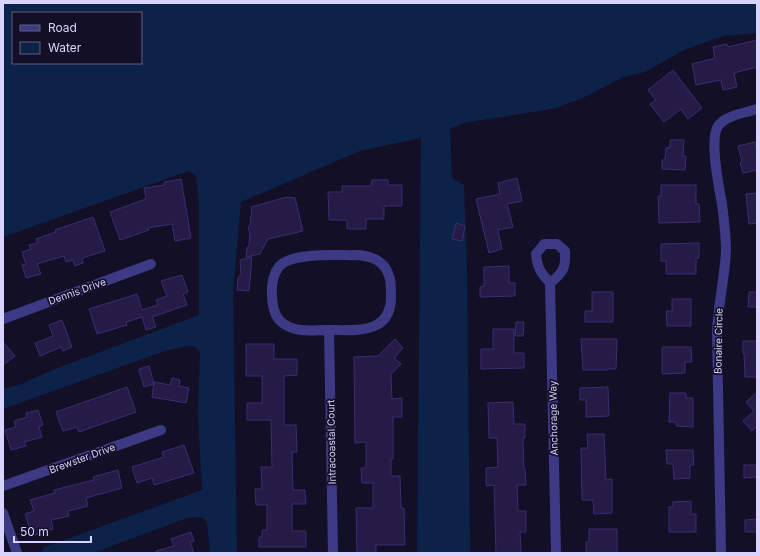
<svg xmlns="http://www.w3.org/2000/svg" width="760" height="556" viewBox="0 0 760 556" font-family="Inter,sans-serif">
	<style>
		.water { fill: #0c2248; fill-rule: evenodd }
		.building { fill: #241b47; stroke: #3b2d73 }
		.lines { fill: none; stroke-linecap: round; stroke-linejoin: round }
		.minor { stroke: #3d3a85; stroke-width: 10 }
		.labels { text-anchor: middle; dominant-baseline: central; stroke-width: 3.5; stroke-linejoin: round; paint-order: stroke }
		.street-label { font-size: 10px; fill: #d9d4ff; stroke: #130f26 }
	</style>
	<rect width="100%" height="100%" fill="#130f26"/>
	<!-- water -->
	<path class="water" d="M3 3H757V33L723 36 684 50 645 72 623 77 587 96 557 108 464 123 450 129 452 178 464 185 467 269 470 553H417L421 138 360 151 241 202 233 293 237 553H210L207 521 200 517 187 518 93 553H44L42 548 202 490 198 412 200 353 196 347 186 346 165 351 3 409V389L19 385 55 369 199 315V203L196 176 189 171 3 237ZM13 13H141V63H13Z"/>
	<!-- building -->
	<path class="building" d="M757 40V67L734 73 737 87 723 90 721 80 696 85 692 64 715 58 713 47 727 44 728 47Z
		M673 70 702 108 688 119 681 109 664 122 650 104 656 100 648 90Z
		M670 140H684L683 156H686L685 170 662 169V160H665L666 148 670 147Z
		M755 142 757 150V170L743 173 740 163 742 162 738 146Z
		M517 178 522 201 507 204 513 227 498 230 502 249 489 253 476 199 500 194 498 183Z
		M181 179 191 238 175 241 172 224 148 228 149 230 120 240 110 212 146 199 144 188 164 185V182Z
		M372 180H388V185H402V206H384V219H366V229H347V220H329L328 192H342V186H371Z
		M661 185H696V204H699L700 222 659 223 658 196H661Z
		M757 193V223L749 224 746 194Z
		M287 197 295 198 303 231 268 239 260 254 246 257 247 248 249 245 250 233 248 228 251 223 250 218 252 214 251 207Z
		M93 217 105 251 82 258 83 263 75 266 73 260 66 262 64 256 37 264 41 274 26 278 22 265 26 264 22 252 31 249 29 245 38 243 36 239 56 232 55 230Z
		M456 223 465 226 462 241 452 239Z
		M699 243V258H696V274H666V261H661V244Z
		M252 257 249 291 237 290 238 278 241 274 240 260Z
		M509 266V283H515V296L480 297V287L484 286V267Z
		M182 275 188 292 183 294 187 305 152 317 156 327 146 330 142 317 126 322 127 325 97 334 89 309 137 294 142 310 158 305 156 300 167 296 161 281Z
		M592 292H613V322H585V311H592Z
		M749 292H757V307H748Z
		M672 299H691V326H667L666 311H672Z
		M62 320 72 347 63 351 61 347 40 356 35 343 53 336 49 325Z
		M516 322H524L523 336H515Z
		M493 329H514V353H524V368L481 369V349H493Z
		M395 339 403 348 394 358 401 364 391 374 392 399 402 398V417H393V459H391V476H400L401 508H404L405 545H376V553H357L356 508H373V483H362L361 468H366V442L355 443 354 357 378 356Z
		M581 339H617L616 369H608V370H583Z
		M743 341H757V377H745L744 353H743Z
		M3 342 15 356 3 365Z
		M246 344H274V359H297V375L284 376V425H296L297 452H292L293 490H305L306 504H292V531H306V547H259V537H262V530H267V505H256L255 489H262L261 467H272L271 420H247V403H262V376H246Z
		M662 347H691L692 362H685V373L662 374Z
		M149 366 154 384 144 387 139 369Z
		M172 378 180 380 179 386 189 388 186 403 152 397 154 382 170 385Z
		M127 387 136 412 79 432 77 427 63 431 56 412Z
		M608 387 609 416 586 417V400H580V388Z
		M757 392V426L752 431 743 421 754 411 746 402Z
		M670 393H686V398H693V427L676 426V422H669Z
		M513 402 514 424H525V438H523L524 469H525L526 485H517L518 511H526V532H520L521 553H496L494 485 486 486V468L498 467 497 438H489L488 403Z
		M38 410 43 425 39 427 42 437 24 442 26 446 11 450 5 430 16 427 14 421 27 417 26 413Z
		M587 434H604L606 480 612 479V513L594 514 593 500H582L581 448H588Z
		M184 445 194 473 154 485 152 478 137 483 132 467 164 457 162 452Z
		M666 450H693L694 465H690V478L674 479 673 464H667Z
		M744 465H757V477L744 478Z
		M118 470 122 488 86 498 88 506 68 511 69 516 51 520 53 529 32 536 25 514 34 511 30 500 55 493 54 490 94 480 93 477Z
		M691 501V514H696V532H669V507H673V502Z
		M757 519V532H745V520Z
		M589 529H617V553H586V542H589Z
		M191 532 194 541 190 542 194 553H156V551L174 546 171 539Z"/>
	<g class="lines">
		<!-- minor -->
		<path class="minor" d="M544 244H557L565 251C566 268 563 273 550 283 541 273 537 268 536 254Z
			M359 255C376 257 386 263 390 279 391 285 391 291 391 298 390 335 355 330 328 330 313 330 297 333 284 324 269 315 269 281 278 268 289 251 340 256 359 255Z
			M550 283 556 553
			M3 319 151 264
			M329 330 333 553
			M3 486 161 430
			M3 513 17 553
			M721 553 717 332C718 304 725 277 726 250 726 235 724 220 722 204 719 187 709 140 718 126 726 115 745 113 757 109"/>
	</g>
	<g class="labels">
		<!-- street labels -->
		<g class="street-label">
			<text transform="translate(77 291) rotate(-20)">Dennis Drive</text>
			<text transform="translate(718 341) rotate(-89)">Bonaire Circle</text>
			<text transform="translate(553 418) rotate(-91)">Anchorage Way</text>
			<text transform="translate(331 442) rotate(-91)">Intracoastal Court</text>
			<text transform="translate(82 458) rotate(-20)">Brewster Drive</text>
		</g>
	</g>
	<!-- border -->
	<rect width="760" height="556" fill="none" stroke="#d9d4ff" stroke-width="8"/>
	<!-- legend -->
	<rect x="12" y="12" width="130" height="52" fill="#130f26" stroke="#625e7d"/>
	<rect x="20" y="25" width="20" height="6" fill="#3d3a85" stroke="#625e7d"/>
	<text x="48" y="32" font-size="12" fill="#d9d4ff">Road</text>
	<rect x="20" y="42" width="20" height="12" fill="#0c2248" stroke="#625e7d"/>
	<text x="48" y="52" font-size="12" fill="#d9d4ff">Water</text>
	<!-- scale -->
	<path d="M14 536v6h77v-6" fill="none" stroke="#d9d4ff" stroke-width="2"/>
	<text x="20" y="536" font-size="12" fill="#d9d4ff" stroke="#130f26" stroke-width="3" paint-order="stroke">50 m</text>
</svg>
